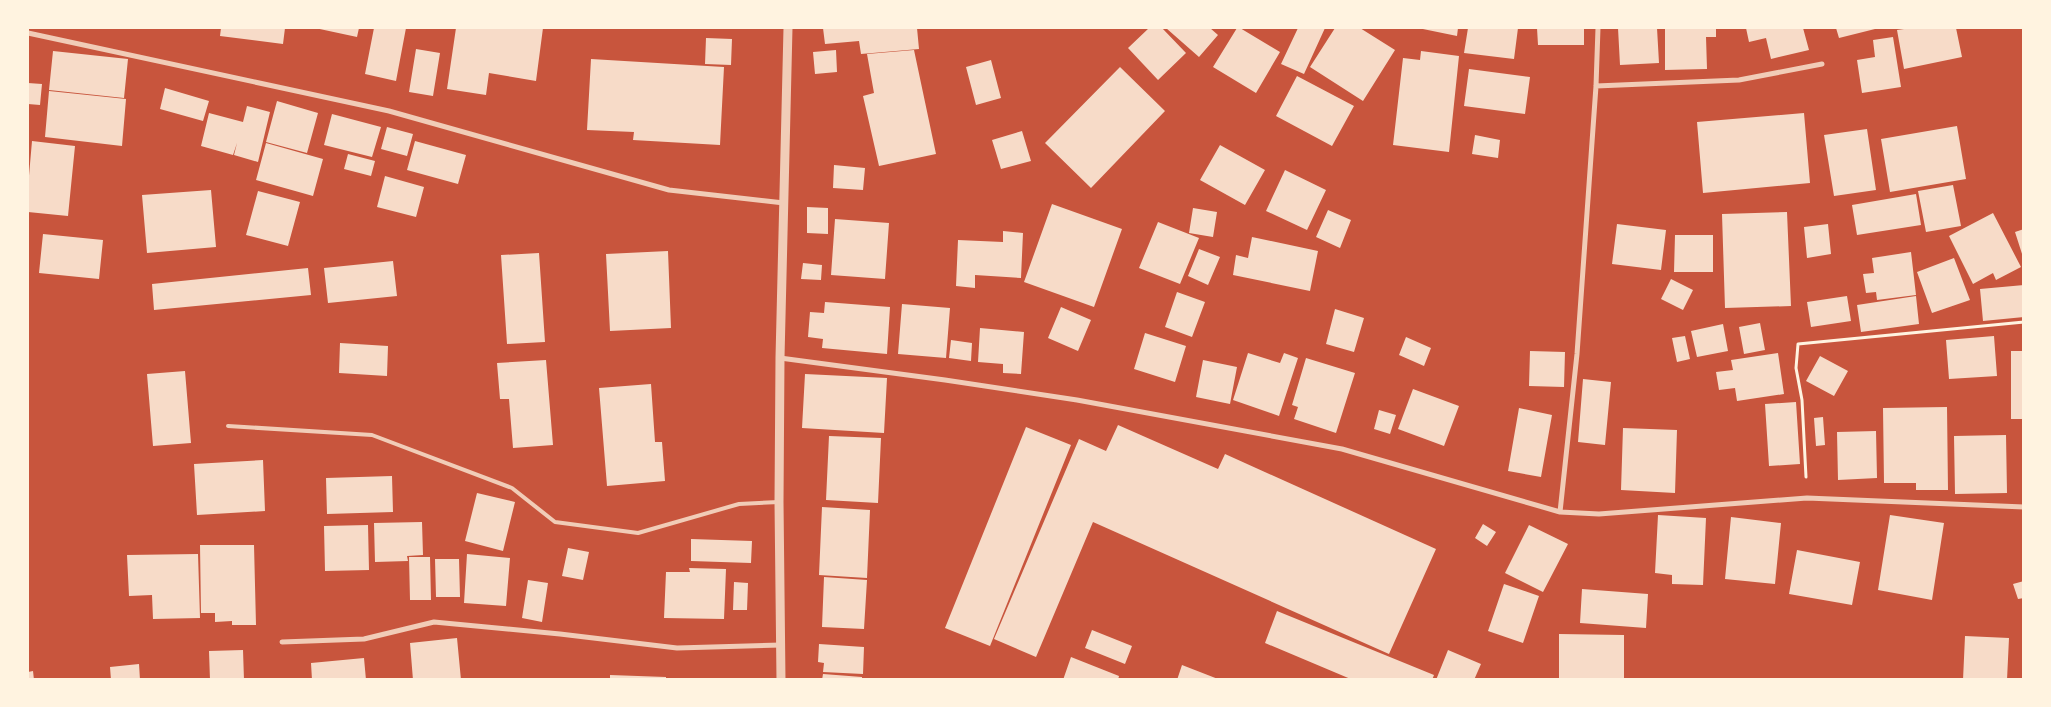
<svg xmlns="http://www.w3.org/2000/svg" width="2051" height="707" viewBox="0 0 2051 707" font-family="'Public Sans',sans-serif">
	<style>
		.building { fill: #f7dbc8 }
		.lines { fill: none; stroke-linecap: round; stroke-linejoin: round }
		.path { stroke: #fff3e0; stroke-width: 3 }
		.service { stroke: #f1ccb7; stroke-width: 4 }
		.minor { stroke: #f1ccb7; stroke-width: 5 }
		.tertiary { stroke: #f1ccb7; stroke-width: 9 }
	</style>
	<rect width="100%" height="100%" fill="#c8553d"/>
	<!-- building -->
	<path class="building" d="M221 28H285L283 44 220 36Z
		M315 28H359L357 37Z
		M374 28H406L396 81 365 74Z
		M456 28H543L536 81 489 73 486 95 447 89Z
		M823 28H917L919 49 861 54 859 41 825 44Z
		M1149 28H1162L1186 53 1158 80 1128 48Z
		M1166 28H1210L1218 35 1199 57Z
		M1237 28H1240L1280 52 1256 93 1213 67Z
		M1298 28H1325L1304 74 1281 64Z
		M1335 28H1360L1395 50 1363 101 1310 67Z
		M1418 28H1458L1457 36Z
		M1468 28H1518L1514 59 1464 53Z
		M1537 28H1584V45H1538Z
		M1618 28H1657L1659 63 1620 65Z
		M1665 28H1716V37H1706L1707 69 1665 70Z
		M1746 28H1803L1809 50 1771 59 1766 38 1749 42Z
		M1836 28H1879L1839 38Z
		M1911 28H1956L1962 57 1904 69 1897 30Z
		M1893 37 1901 87 1862 93 1857 60 1875 57 1873 40Z
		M706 38 732 39 731 65 705 64Z
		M416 49 440 53 433 96 409 92Z
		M836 50 837 72 815 74 813 52Z
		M914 50 936 154 879 166 863 96 874 93 867 54Z
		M53 51 128 59 124 98 49 90Z
		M1421 51 1459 56 1449 152 1393 145 1403 58 1420 60Z
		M591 59 724 67 720 145 633 140 634 132 587 130Z
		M991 60 1001 98 976 105 966 67Z
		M1120 67 1165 111 1091 188 1045 143Z
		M1469 69 1530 77 1525 114 1464 106Z
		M1297 76 1354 106 1332 146 1276 116Z
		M28 83 42 84 40 105 28 104Z
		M165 88 209 101 203 121 160 109Z
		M49 91 126 99 122 146 45 137Z
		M277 101 318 113 307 153 266 142Z
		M247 106 270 112 258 162 234 155 237 143 233 155 201 146 209 113 243 122Z
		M1804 113 1810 183 1703 193 1697 122Z
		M332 114 381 127 372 157 324 145Z
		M1957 126 1966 179 1890 192 1881 139Z
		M387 127 413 134 407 156 381 149Z
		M1867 129 1876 190 1834 196 1824 135Z
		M1022 131 1031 161 1001 169 992 140Z
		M1475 135 1500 140 1498 158 1472 154Z
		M32 141 75 146 68 216 28 212V187Z
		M415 141 466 155 458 184 407 170Z
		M266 143 323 159 313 196 256 180Z
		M1220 145 1265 170 1245 205 1200 180Z
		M348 154 375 161 371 176 344 169Z
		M834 165 865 168 863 190 833 188Z
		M1285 170 1326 190 1307 230 1266 211Z
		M385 176 424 187 416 217 377 207Z
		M1953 185 1961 226 1926 232 1918 191Z
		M211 190 216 247 147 253 142 195Z
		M258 191 300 202 288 246 246 235Z
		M1916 194 1921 225 1857 235 1852 205Z
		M1052 204 1122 229 1094 307 1024 282Z
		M807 207 828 208V234L807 233Z
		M1193 208 1217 212 1213 237 1189 233Z
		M1328 210 1351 220 1340 248 1316 237Z
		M1787 212 1791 306 1725 308 1722 214Z
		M1993 213 2021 267 1996 280 1993 273 1973 284 1949 236Z
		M835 219 889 223 885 279 831 275Z
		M1158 222 1199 238 1180 284 1139 268Z
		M1617 224 1666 230 1661 270 1612 264Z
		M1828 224 1831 254 1807 258 1804 227Z
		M2024 229V257H2023L2015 232Z
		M1003 231 1023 233 1021 278 975 275V288L956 286 958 240 1003 242Z
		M43 234 103 240 99 279 39 273Z
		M1675 235H1713V272H1674Z
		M1252 237 1318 251 1310 291 1233 275 1236 255 1248 258Z
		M1199 249 1220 257 1208 285 1188 276Z
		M668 251 671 328 610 331 606 254Z
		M1911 252 1916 295 1877 300 1876 292 1866 293 1863 274 1874 273 1872 258Z
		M539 253 545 342 507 344 501 255Z
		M1954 258 1970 300 1932 313 1917 272Z
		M393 261 397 296 328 303 324 268Z
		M803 263 822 265 821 280 801 279Z
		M308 268 311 295 154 310 152 284Z
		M1671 279 1693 290 1683 310 1661 299Z
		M2024 285V317L1983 321 1980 289Z
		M1177 292 1205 302 1192 337 1165 327Z
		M1847 296 1851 321 1811 327 1807 302Z
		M1916 296 1919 324 1861 332 1857 305Z
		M825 302 890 307 887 354 822 348 823 339 808 337 810 312 824 313Z
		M902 304 950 308 946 358 898 354Z
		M1061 307 1091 320 1078 351 1048 338Z
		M1335 309 1364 318 1354 352 1326 344Z
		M1760 323 1765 350 1744 354 1739 327Z
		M1723 324 1728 351 1697 357 1691 331Z
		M980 328 1024 332 1021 374 1003 373V364L978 362Z
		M1145 333 1186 346 1175 382 1134 369Z
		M1685 336 1690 359 1677 362 1672 338Z
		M1994 336 1997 376 1949 379 1946 340Z
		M1406 337 1431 348 1424 366 1399 355Z
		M951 340 972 343 971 361 949 358Z
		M340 343 388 346 387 376 339 373Z
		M1530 351 1565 352 1564 387 1529 386Z
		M2011 351H2024V419H2011Z
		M1248 353 1280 363 1284 353 1298 358 1279 416 1233 400Z
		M1778 353 1784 394 1737 401 1735 388 1719 390 1716 372 1733 370 1731 360Z
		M1820 356 1848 371 1834 396 1806 381Z
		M1306 358 1355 373 1336 433 1294 419 1298 407 1292 405Z
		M546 360 553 445 513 448 509 399H500L497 363Z
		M1203 360 1237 367 1230 404 1196 397Z
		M185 371 191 443 153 446 147 374Z
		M805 374 887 378 884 433 802 428Z
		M1583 379 1611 382 1605 445 1578 442Z
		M651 384 655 442H662L665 481 607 486 599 388Z
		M1413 389 1459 406 1444 446 1398 429Z
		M1796 402 1800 464 1769 466 1765 404Z
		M1947 407 1948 490H1916V483H1884L1883 408Z
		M1519 408 1552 415 1541 477 1508 471Z
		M1379 410 1396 415 1390 434 1374 429Z
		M1823 417 1825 445 1816 446 1814 418Z
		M1118 425 1218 469 1225 454 1436 549 1389 654 1093 522 1036 657 994 639 1079 439 1106 451Z
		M1026 427 1071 445 990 646 945 628Z
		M1623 428 1677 430 1675 493 1621 490Z
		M1876 431 1877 478 1838 480 1837 432Z
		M2006 435 2007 493 1955 494 1954 436Z
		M829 436 881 438 878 503 826 500Z
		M263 460 265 511 197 515 194 464Z
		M392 476 393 512 327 514 326 478Z
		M477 493 515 502 503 551 465 541Z
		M822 507 870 510 867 578 819 575Z
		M1658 515 1706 518 1703 585 1672 584V575L1655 573Z
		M1890 515 1944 523 1932 600 1878 590Z
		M1731 517 1781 523 1775 584 1725 579Z
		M422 522 423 555 407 556 408 561 375 562 374 523Z
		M1483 524 1496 532 1487 546 1475 538Z
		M368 525 369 570 325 571 324 526Z
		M1529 525 1568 544 1543 592 1505 573Z
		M691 539 752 541 751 563 691 561Z
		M200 545H254L256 625H232V621L215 622V613H201Z
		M568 548 589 552 583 580 562 576Z
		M1797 550 1860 562 1852 605 1789 594Z
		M198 554 200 618 153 619 152 595 129 596 127 555Z
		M467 554 510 558 506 606 464 603Z
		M409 557H430L431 600H410Z
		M435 559H459L460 597H436Z
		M689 568 726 569 724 619 664 618 666 572H690Z
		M824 577 867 580 864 629 822 627Z
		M528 580 548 583 542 622 522 618Z
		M2024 581V598L2018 599 2013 584Z
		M734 582 748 583 747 610H733Z
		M1504 584 1539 596 1523 643 1488 631Z
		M1582 589 1648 594 1646 628 1580 623Z
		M1277 611 1434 675 1432 680H1353L1265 643Z
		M1092 630 1132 646 1125 664 1085 648Z
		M1559 634 1624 635V680H1559Z
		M1965 636 2009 638 2007 680H1963Z
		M457 638 461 680H413L410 643Z
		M819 644 864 647 863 674 823 672 824 663 818 662Z
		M243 650 244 680H210L209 651Z
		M1448 650 1481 664 1474 680H1436Z
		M1071 657 1119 676 1118 680H1063Z
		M364 658 366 680H312L311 663Z
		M139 664 140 680H111L110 667Z
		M1182 665 1218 679V680H1177Z
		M33 671 34 680H28V672Z
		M823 674 862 677V680H822Z
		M610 675 666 677V680H610Z"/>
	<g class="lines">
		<!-- path -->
		<path class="path" d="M1806 477 1802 400 1796 368 1798 344 2024 322"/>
		<!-- service -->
		<path class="service" d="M228 426 372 435 512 488 555 522 638 533 739 504 779 502"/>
		<!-- minor -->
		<path class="minor" d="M28 33 389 111 669 190 784 203
			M1596 86 1739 80 1822 64
			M780 358 945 380 1077 400 1342 449 1560 512 1599 514 1807 498 2024 507
			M1560 512 1577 354 1596 86 1598 28
			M282 642 364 639 434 622 560 634 677 648 781 645"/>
		<!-- tertiary -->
		<path class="tertiary" d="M781 680 779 502 780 358 788 28"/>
	</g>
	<!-- border -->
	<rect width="2051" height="707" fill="none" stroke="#fff3e0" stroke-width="58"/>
</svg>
